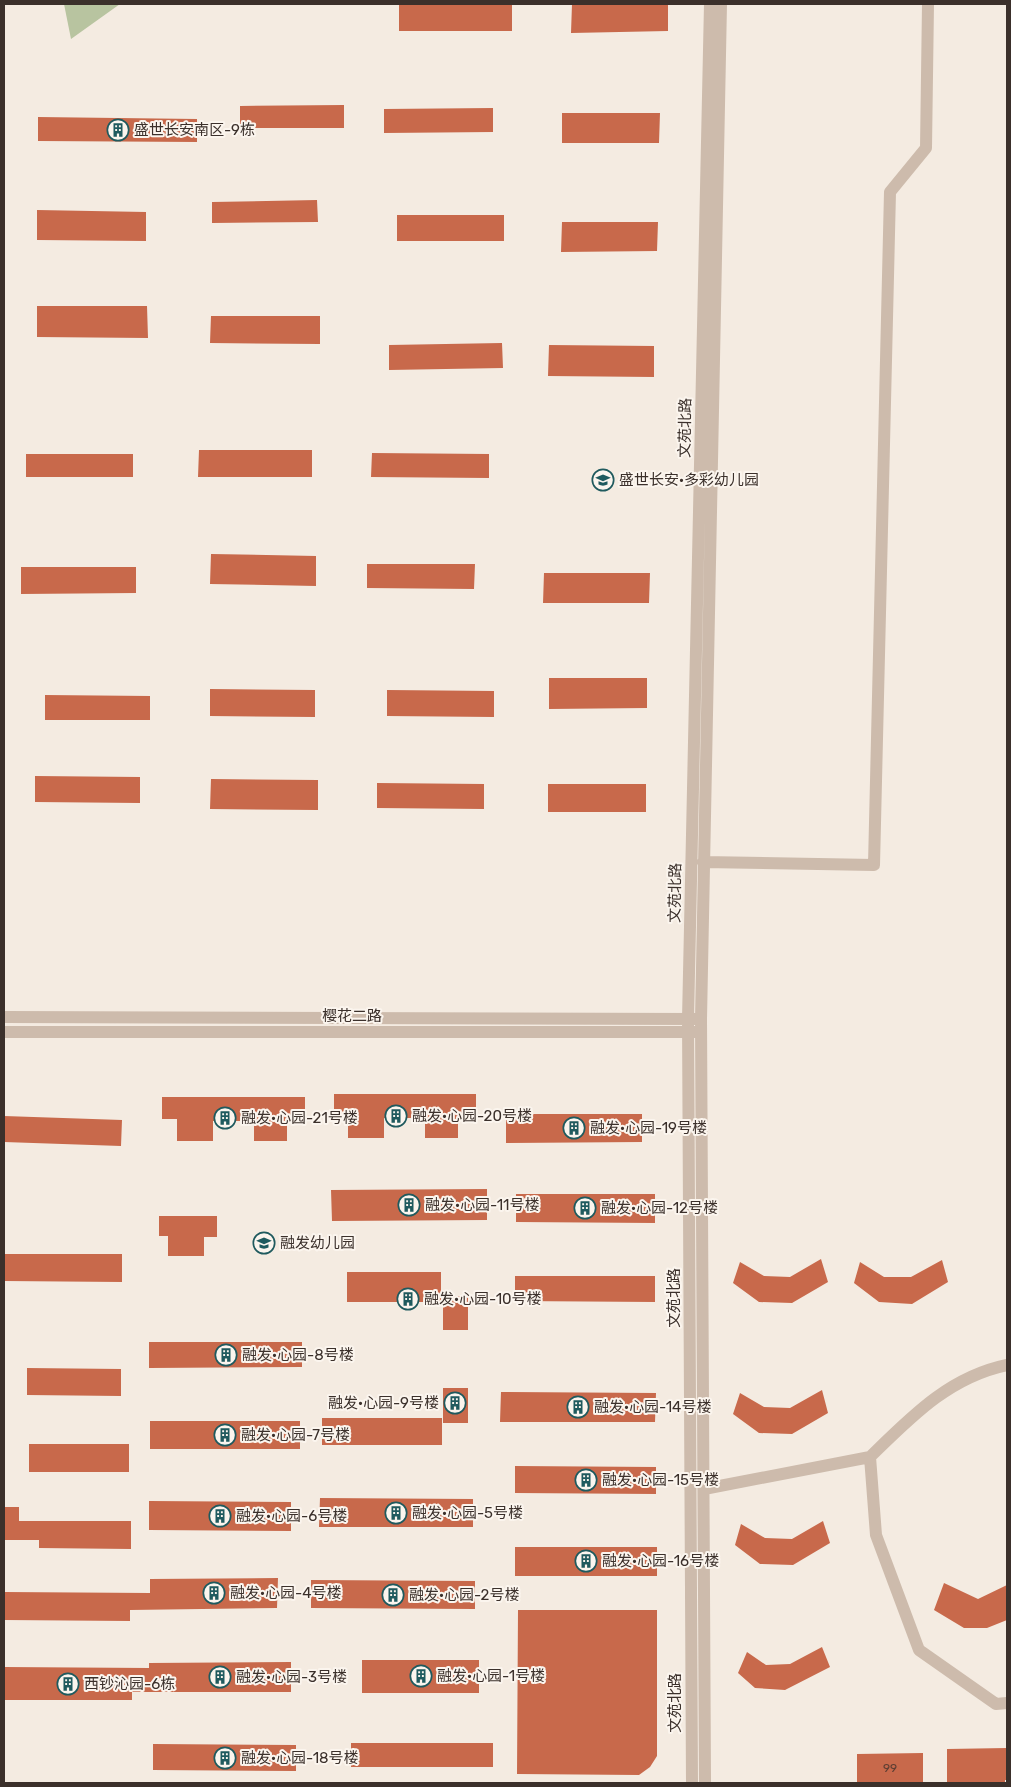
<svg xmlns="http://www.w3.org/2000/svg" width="1011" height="1787" viewBox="0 0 1011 1787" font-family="Rubik,'Noto Sans SC',sans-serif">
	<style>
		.green { fill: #b8c4a0 }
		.building { fill: #c8694b }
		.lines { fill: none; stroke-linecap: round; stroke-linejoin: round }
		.minor { stroke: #cdbbac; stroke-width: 12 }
		.labels { text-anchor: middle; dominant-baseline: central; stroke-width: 4; stroke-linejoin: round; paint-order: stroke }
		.number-label { font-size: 12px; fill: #5e3e33 }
		.poi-label { font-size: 15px; fill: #3b302b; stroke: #fbf5ee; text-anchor: start }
		.street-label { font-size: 15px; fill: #3b302b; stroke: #fbf5ee }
	</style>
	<rect width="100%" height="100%" fill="#f4ebe1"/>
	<!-- green -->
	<path class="green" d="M64 4H120L71 39Z"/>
	<!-- building -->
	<path class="building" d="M399 4H512V31H399Z
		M572 4H668V31L571 33Z
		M344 105V128H240V106Z
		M493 108V132L384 133V109Z
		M562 113H660L659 143H562Z
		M38 117 197 119V142L38 141Z
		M317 200 318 222 212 223V202Z
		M37 210 146 212V241L37 240Z
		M397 215H504V241H397Z
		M562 222H658L657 251 561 252Z
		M37 306H147L148 338 37 337Z
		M211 316H320V344L210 343Z
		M502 343 503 368 389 370V345Z
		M549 345 654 346V377L548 376Z
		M199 450H312V477H198Z
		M372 453 489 454V478L371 477Z
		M26 454H133V477H26Z
		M211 554 316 556V586L210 584Z
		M367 564H475L474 589 367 588Z
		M21 567H136V593L21 594Z
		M544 573H650L649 603H543Z
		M549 678H647V708L549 709Z
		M210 689 315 690V717L210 716Z
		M387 690 494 691V717L387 716Z
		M45 695 150 696V720H45Z
		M35 776 140 777V803L35 802Z
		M211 779 318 780V810L210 809Z
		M377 783 484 784V809L377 808Z
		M548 784H646V812H548Z
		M334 1094H476V1115H458V1138H425V1118H384V1138H348V1117H334Z
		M162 1097H305V1118H287V1141H254V1121H213V1141H177V1119H162Z
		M506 1114H642V1142L506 1143Z
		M4 1116 122 1120 121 1146 4 1142Z
		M487 1189V1220L332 1221 331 1190Z
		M516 1194H655V1223L516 1222Z
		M159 1216H217V1237H204V1256H168V1236H159Z
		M4 1254H122V1282L4 1281Z
		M821 1259 828 1282 792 1303 759 1302 733 1283 740 1262 764 1276 790 1277Z
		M942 1260 948 1282 912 1304 879 1302 854 1283 860 1262 884 1277H911Z
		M347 1272H441V1302H347Z
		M515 1276H655V1302L515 1301Z
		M443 1296H468V1330H443Z
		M149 1342H302V1367L149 1368Z
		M27 1368 121 1369V1396L27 1395Z
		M443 1388H468V1423H443Z
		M822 1390 828 1413 792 1434 759 1433 733 1414 740 1393 764 1407 790 1408Z
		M501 1392 656 1393 655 1422H500Z
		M322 1418H442V1445H322Z
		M150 1421H300V1449H150Z
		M29 1444H129V1472H29Z
		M515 1466 656 1467V1494L515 1493Z
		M320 1498 473 1499V1527H319Z
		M149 1501 291 1502V1531L149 1530Z
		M4 1507H19V1521H131V1549L39 1548V1540H4Z
		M823 1521 830 1543 793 1565 760 1564 735 1545 741 1524 765 1538 792 1539Z
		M515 1547H657V1576H515Z
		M278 1578 277 1608 130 1610V1621L4 1620V1592L150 1593V1579Z
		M311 1580 475 1581V1609L311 1608Z
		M944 1583 978 1599 1007 1585V1620L987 1628H964L934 1610Z
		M518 1610H657V1756L650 1767 639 1775 517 1774Z
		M822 1647 830 1667 785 1690 755 1688 738 1673 747 1652 766 1665 790 1664Z
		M362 1660H479V1693H362Z
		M291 1662V1692H132V1700H4V1667L149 1668V1663Z
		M351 1743H493V1767H351Z
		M153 1744 296 1745V1771L153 1770Z
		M1007 1748V1780H1005V1783H947V1749Z
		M923 1753V1782H857V1754Z"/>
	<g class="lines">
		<!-- minor -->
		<path class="minor" d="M703 862 874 865 890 192 926 148 928 4
			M4 1017 696 1019
			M4 1032H696
			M870 1457C911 1417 949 1377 1007 1365
			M704 1489 870 1457 876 1535 919 1650 996 1704 1007 1703
			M692 1783 688 1019 710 4
			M705 1783 701 1019 721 4"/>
	</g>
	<!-- icons -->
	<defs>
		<g id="building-ring" transform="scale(1.125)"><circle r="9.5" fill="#fbf5ee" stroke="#1f5a5e" stroke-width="1.5"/><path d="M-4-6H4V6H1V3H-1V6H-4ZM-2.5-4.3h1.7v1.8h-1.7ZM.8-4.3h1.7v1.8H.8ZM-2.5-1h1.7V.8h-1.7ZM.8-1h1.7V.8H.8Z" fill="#1f5a5e"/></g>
		<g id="school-ring" transform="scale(1.125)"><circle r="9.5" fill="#fbf5ee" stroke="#1f5a5e" stroke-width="1.5"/><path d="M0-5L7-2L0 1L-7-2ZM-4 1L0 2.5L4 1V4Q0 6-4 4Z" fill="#1f5a5e"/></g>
	</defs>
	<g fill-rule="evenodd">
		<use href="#building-ring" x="118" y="130"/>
		<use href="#school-ring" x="603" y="480"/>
		<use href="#building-ring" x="396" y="1116"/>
		<use href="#building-ring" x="225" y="1118"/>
		<use href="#building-ring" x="574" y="1128"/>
		<use href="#building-ring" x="409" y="1205"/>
		<use href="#building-ring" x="585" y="1208"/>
		<use href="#school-ring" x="264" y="1243"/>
		<use href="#building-ring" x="408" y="1299"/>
		<use href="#building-ring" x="226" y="1355"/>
		<use href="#building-ring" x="455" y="1403"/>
		<use href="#building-ring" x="578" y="1407"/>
		<use href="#building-ring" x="225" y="1435"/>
		<use href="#building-ring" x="586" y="1480"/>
		<use href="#building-ring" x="396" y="1513"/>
		<use href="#building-ring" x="220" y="1516"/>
		<use href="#building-ring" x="586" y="1561"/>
		<use href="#building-ring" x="214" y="1593"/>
		<use href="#building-ring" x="393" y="1595"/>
		<use href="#building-ring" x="421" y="1676"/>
		<use href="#building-ring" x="220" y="1677"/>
		<use href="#building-ring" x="68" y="1684"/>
		<use href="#building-ring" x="225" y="1758"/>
	</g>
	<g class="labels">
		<!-- number labels -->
		<g class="number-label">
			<text x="890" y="1768">99</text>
		</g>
		<!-- poi labels -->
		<g class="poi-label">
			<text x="134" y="130">盛世长安南区-9栋</text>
			<text x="619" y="480">盛世长安·多彩幼儿园</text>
			<text x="412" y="1116">融发·心园-20号楼</text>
			<text x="241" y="1118">融发·心园-21号楼</text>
			<text x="590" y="1128">融发·心园-19号楼</text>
			<text x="425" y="1205">融发·心园-11号楼</text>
			<text x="601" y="1208">融发·心园-12号楼</text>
			<text x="280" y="1243">融发幼儿园</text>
			<text x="424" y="1299">融发·心园-10号楼</text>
			<text x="242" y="1355">融发·心园-8号楼</text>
			<text x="439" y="1403" text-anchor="end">融发·心园-9号楼</text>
			<text x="594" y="1407">融发·心园-14号楼</text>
			<text x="241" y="1435">融发·心园-7号楼</text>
			<text x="602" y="1480">融发·心园-15号楼</text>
			<text x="412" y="1513">融发·心园-5号楼</text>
			<text x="236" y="1516">融发·心园-6号楼</text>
			<text x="602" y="1561">融发·心园-16号楼</text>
			<text x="230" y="1593">融发·心园-4号楼</text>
			<text x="409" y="1595">融发·心园-2号楼</text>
			<text x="437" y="1676">融发·心园-1号楼</text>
			<text x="236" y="1677">融发·心园-3号楼</text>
			<text x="84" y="1684">西钞沁园-6栋</text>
			<text x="241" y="1758">融发·心园-18号楼</text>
		</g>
		<!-- street labels -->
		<g class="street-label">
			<text transform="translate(685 428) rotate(-89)">文苑北路</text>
			<text transform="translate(675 893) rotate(-89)">文苑北路</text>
			<text x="352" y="1016">樱花二路</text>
			<text transform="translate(674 1298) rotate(-90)">文苑北路</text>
			<text transform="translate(675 1703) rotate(-90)">文苑北路</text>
		</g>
	</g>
	<!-- border -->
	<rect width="1011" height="1787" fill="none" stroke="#3b302b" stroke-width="10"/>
</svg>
